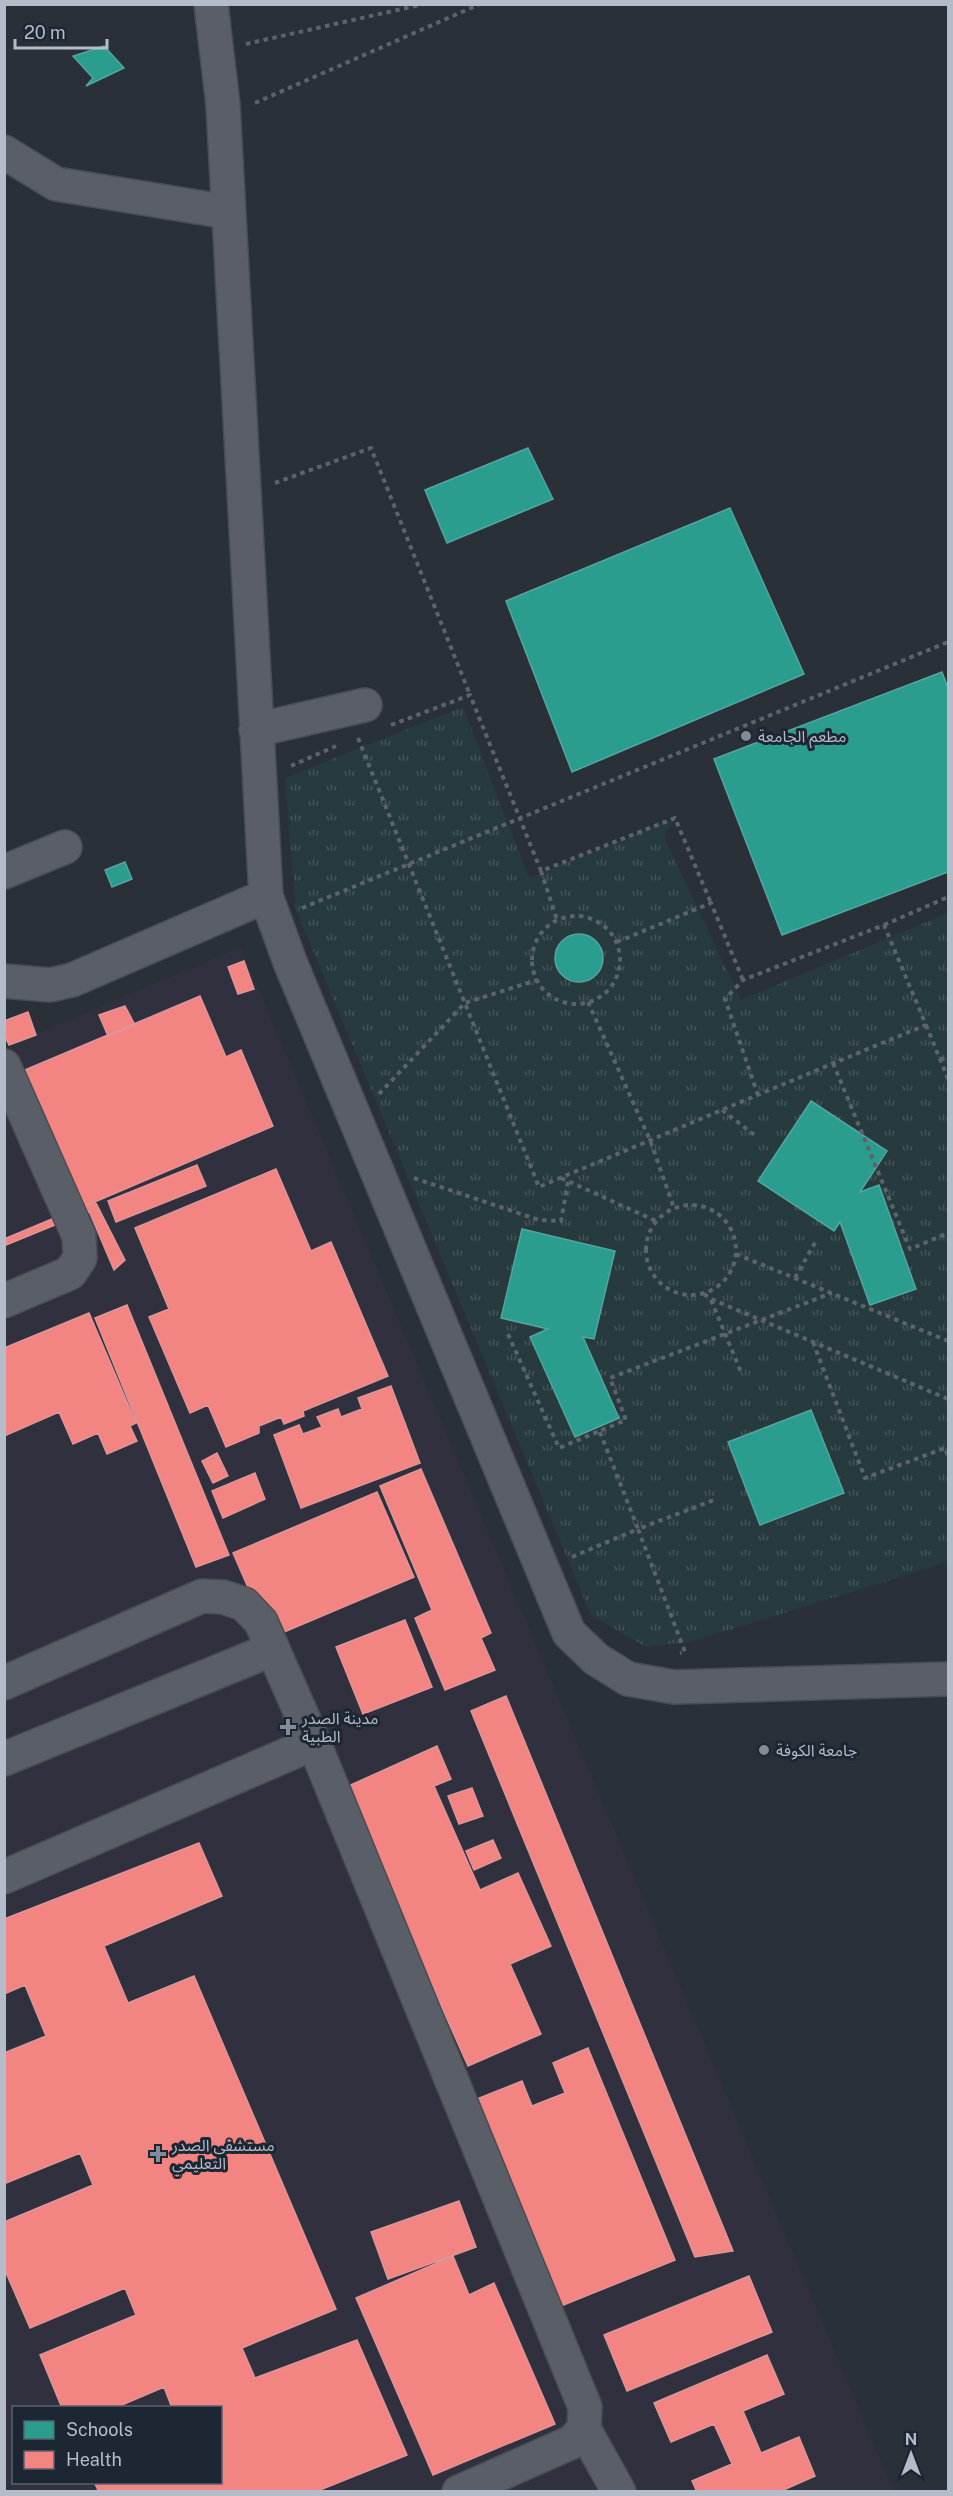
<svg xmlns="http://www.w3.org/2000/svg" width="953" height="2496" viewBox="0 0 953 2496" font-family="'Public Sans','Noto Sans Arabic',sans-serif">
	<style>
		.medical { fill: #31303e; fill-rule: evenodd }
		.park { fill: url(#park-tufts) }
		.schools { fill: #2a9d8f; stroke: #53a6a0; stroke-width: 1.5 }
		.health { fill: #f28482; stroke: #df9597; stroke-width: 1.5 }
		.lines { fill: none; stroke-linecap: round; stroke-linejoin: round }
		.minor-casing { stroke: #484c53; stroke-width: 36 }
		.path { stroke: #5d636a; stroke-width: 4; stroke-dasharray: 4.5 4.5; stroke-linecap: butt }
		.minor { stroke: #5a5e66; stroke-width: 33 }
		.poi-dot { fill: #848b96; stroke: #1d2633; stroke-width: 2 }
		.labels { text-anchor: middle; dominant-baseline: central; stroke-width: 6; stroke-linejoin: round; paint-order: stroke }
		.poi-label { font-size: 16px; fill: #b4bcc9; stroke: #1d2633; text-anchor: start }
	</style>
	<defs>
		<pattern id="park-tufts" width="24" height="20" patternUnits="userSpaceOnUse" patternTransform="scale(1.5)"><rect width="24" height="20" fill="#273a3e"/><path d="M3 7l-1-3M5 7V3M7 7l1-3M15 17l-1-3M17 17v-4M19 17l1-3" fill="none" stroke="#445559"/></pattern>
	</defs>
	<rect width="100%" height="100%" fill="#2a3038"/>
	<!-- medical -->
	<path class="medical" d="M241 947 894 2491 5 2492V1047ZM14 2408H220V2482H14Z"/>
	<!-- park -->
	<path class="park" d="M463 707 529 878 675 818 664 837 741 1000 948 913V1560L929 1568 693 1641 646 1647 591 1615 296 910 285 778Z"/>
	<!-- schools -->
	<path class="schools" d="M104 46 124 68 86 86 93 78 73 56Z
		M528 448 553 499 447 543 425 490Z
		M730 508 804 674 572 772 506 601Z
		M942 672 948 688V872L782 935 714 759Z
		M125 862 132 879 112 887 105 870Z
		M555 958a24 24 0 1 1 48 0a24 24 0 1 1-48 0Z
		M811 1101 887 1151 860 1192 879 1185 916 1289 870 1305 840 1222 834 1231 758 1181Z
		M522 1229 615 1251 594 1339 583 1337 619 1418 575 1437 530 1337 548 1329 501 1318Z
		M811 1410 844 1493 760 1525 728 1442Z"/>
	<!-- health -->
	<path class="health" d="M244 961 254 989 238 994 228 967Z
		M200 996 226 1057 241 1050 273 1126 83 1207 25 1070Z
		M125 1006 135 1025 108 1036 99 1015Z
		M28 1012 36 1035 9 1045 4 1034V1021Z
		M197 1165 206 1186 116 1222 108 1201Z
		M276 1169 311 1251 331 1242 388 1376 303 1411 304 1416 284 1424 281 1417 259 1426V1433L226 1447 208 1405 190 1413 149 1317 169 1309 135 1228Z
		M95 1201 125 1260 114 1270 89 1211 4 1246V1239Z
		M127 1305 229 1555 196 1567 95 1318Z
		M89 1313 136 1423 130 1426 137 1441 107 1454 98 1433 73 1444 59 1412 4 1436V1348Z
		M391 1386 420 1463 301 1508 274 1435 299 1425 303 1434 322 1427 317 1417 338 1409 341 1417 362 1409 358 1398Z
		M217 1453 228 1476 213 1483 202 1461Z
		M421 1469 491 1633 481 1638 495 1670 445 1690 415 1618 432 1610 380 1486Z
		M255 1473 265 1499 223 1518 212 1491Z
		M377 1492 414 1577 270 1638 233 1553Z
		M405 1620 432 1687 363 1714 336 1647Z
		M506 1696 733 2251 695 2257 471 1711Z
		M437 1746 451 1779 434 1786 480 1890 518 1873 551 1946 510 1964 541 2034 468 2066 344 1788Z
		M472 1788 483 1816 459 1824 448 1796Z
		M493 1840 501 1858 474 1870 466 1851Z
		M199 1843 222 1896 104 1946 128 2003 194 1976 336 2309 242 2348 255 2378 357 2340 407 2455 315 2492H99L94 2482H220V2408H172L164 2387 115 2408H62L40 2355 136 2315 125 2288 30 2328 4 2268V2222L93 2185 80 2153 4 2184V2053L46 2036 25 1985 4 1994V1919Z
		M588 2048 675 2260 561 2306 477 2099 522 2081 532 2106 565 2093 553 2063Z
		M459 2201 476 2247 388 2279 371 2232Z
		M453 2256 469 2295 494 2283 555 2424 433 2475 356 2298Z
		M749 2276 772 2332 627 2391 604 2335Z
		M767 2355 784 2394 743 2411 761 2453 799 2437 815 2476 779 2492H697L692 2481 732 2464 714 2424 671 2442 654 2403Z"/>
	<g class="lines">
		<!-- minor casing -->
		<g class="minor-casing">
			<path id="minor" d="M211 4 223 105 266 896 290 962 569 1633 596 1659 628 1679 674 1687 948 1679
				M4 152 56 184 228 212
				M256 730 365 705
				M4 872 65 847
				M4 981 50 985 72 980 266 896
				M4 1066 79 1236 80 1258 70 1273 4 1301
				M4 1683 202 1596 223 1597 244 1604 261 1622 314 1743 585 2407 584 2429 572 2442 459 2492
				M4 1759 273 1649
				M4 1877 314 1743
				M584 2429 619 2492"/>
		</g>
		<!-- path -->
		<path class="path" d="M246 44 424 4
			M255 103 480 4
			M275 483 371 448 470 695
			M391 725 470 695 541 871 675 818 711 903
			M358 738 539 1187 560 1178C682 1127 804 1075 926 1025L884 925 743 980 725 999 758 1095
			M291 766 336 746
			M541 871 557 920
			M302 908 948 642
			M532 960a44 44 0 1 1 88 0a44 44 0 1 1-88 0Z
			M884 925 948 897
			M617 942 711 903 743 980
			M588 1002 650 1140 674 1208
			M926 1025 948 1079
			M940 1059 948 1058
			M833 1063 910 1249 948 1233
			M379 1094 465 1003 537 980
			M722 1110 757 1137
			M414 1178 539 1220 561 1221 568 1182
			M561 1178 656 1221
			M646 1250a45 45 0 1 1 90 0a45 45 0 1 1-90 0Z
			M736 1254 948 1341
			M795 1278 816 1241
			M704 1294 711 1299 948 1399
			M711 1300 741 1372
			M508 1334 559 1448 626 1420 610 1378 832 1293
			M813 1342 865 1478 945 1448 948 1456
			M600 1432 638 1529 714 1500
			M572 1557 638 1529 685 1652 680 1653"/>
		<!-- minor -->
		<use href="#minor" class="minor"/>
	</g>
	<!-- markers -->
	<g class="poi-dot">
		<circle cx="746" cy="736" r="6"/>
		<path d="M285 1718h6v6h6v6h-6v6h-6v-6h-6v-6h6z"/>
		<circle cx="764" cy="1750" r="6"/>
		<path d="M155 2145h6v6h6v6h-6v6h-6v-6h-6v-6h6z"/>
	</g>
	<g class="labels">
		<!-- poi labels -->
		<g class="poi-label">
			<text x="758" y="736">مطعم الجامعة</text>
			<text x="302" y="1718">مدينة الصدر<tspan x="302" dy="18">الطبية</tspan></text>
			<text x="776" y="1750">جامعة الكوفة</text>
			<text x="172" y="2145">مستشفى الصدر<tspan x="172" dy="18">التعليمي</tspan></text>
		</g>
	</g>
	<!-- border -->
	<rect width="953" height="2496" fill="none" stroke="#b4bcc9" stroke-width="12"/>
	<!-- legend -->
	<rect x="12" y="2406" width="210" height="78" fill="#1d2633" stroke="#59626f" stroke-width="1.5"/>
	<rect x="24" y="2421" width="30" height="18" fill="#2a9d8f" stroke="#59626f" stroke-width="1.5"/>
	<text x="66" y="2436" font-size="18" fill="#b4bcc9">Schools</text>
	<rect x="24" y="2451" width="30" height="18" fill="#f28482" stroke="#59626f" stroke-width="1.5"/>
	<text x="66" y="2466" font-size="18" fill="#b4bcc9">Health</text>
	<!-- north arrow -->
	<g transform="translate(911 2454)" stroke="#1d2633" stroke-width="4.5" paint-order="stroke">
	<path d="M0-4.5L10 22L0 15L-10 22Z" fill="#b4bcc9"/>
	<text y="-9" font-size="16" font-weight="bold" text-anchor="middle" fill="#b4bcc9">N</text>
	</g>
	<!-- scale -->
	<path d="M15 39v9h92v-9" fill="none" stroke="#b4bcc9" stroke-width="3"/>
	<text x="24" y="39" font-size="18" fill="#b4bcc9" stroke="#1d2633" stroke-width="4.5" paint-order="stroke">20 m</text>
</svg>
